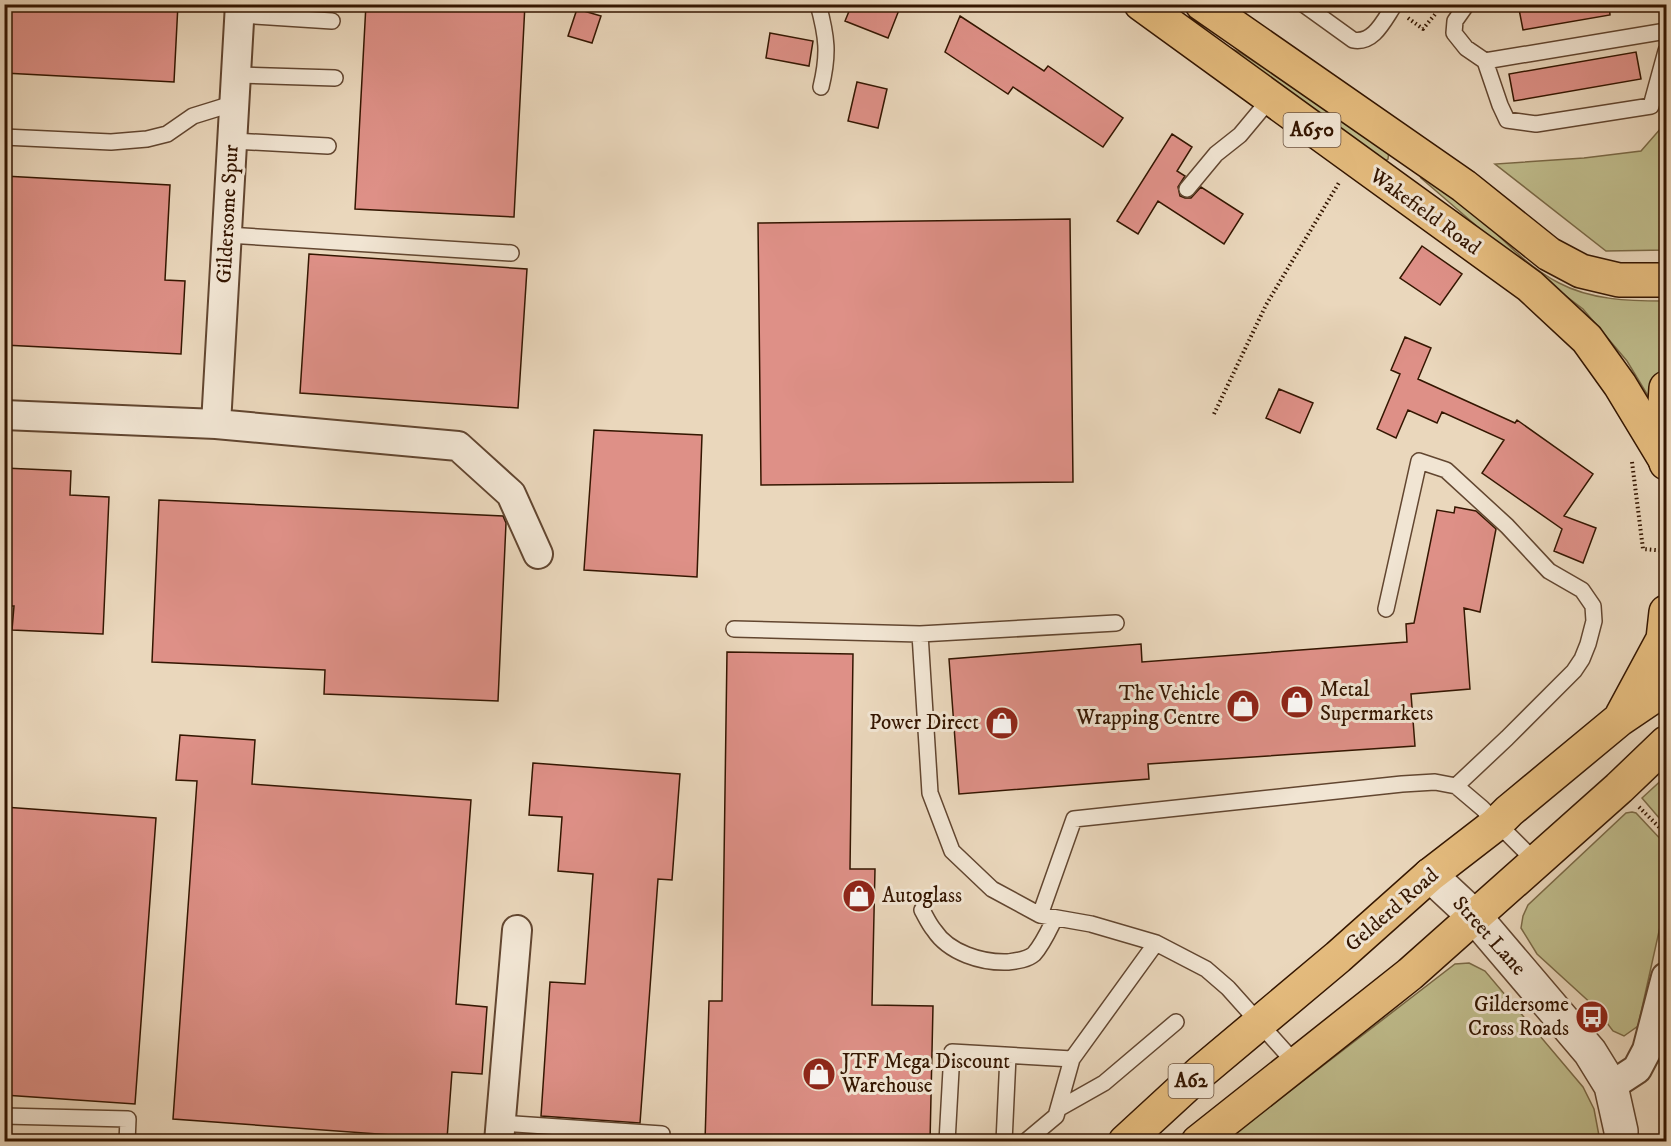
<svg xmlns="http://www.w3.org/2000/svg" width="1671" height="1146" viewBox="0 0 1671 1146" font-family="'IM FELL DW Pica',serif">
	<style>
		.green { fill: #bfbc8c; stroke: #7a6946; stroke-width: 1.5 }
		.building { fill: #de9087; stroke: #341601; stroke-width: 1.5 }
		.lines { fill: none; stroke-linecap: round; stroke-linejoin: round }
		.service-casing { stroke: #624630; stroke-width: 18 }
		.minor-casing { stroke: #624630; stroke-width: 32 }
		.tertiary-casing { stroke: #624630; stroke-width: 36 }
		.primary-casing { stroke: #341601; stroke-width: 36 }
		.trunk-casing { stroke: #341601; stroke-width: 36 }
		.path { stroke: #341601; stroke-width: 4; stroke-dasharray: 1.5 3; stroke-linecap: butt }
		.service { stroke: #f1e5d3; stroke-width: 15 }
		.minor { stroke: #f1e5d3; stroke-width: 28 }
		.tertiary { stroke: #f1e5d3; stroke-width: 33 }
		.primary { stroke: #e5bc7e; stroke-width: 33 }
		.trunk { stroke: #e5bc7e; stroke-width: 33 }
		.labels { text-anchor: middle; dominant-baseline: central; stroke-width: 6; stroke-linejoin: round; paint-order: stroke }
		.shield { fill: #f1e5d3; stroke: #6d5440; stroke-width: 1.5 }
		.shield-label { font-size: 20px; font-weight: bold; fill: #341601 }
		.street-label { font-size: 21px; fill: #341601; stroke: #f1e5d3 }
		.poi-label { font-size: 21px; fill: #341601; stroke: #f1e5d3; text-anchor: start }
	</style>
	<rect width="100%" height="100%" fill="#ead7bc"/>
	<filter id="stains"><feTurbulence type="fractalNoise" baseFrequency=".00333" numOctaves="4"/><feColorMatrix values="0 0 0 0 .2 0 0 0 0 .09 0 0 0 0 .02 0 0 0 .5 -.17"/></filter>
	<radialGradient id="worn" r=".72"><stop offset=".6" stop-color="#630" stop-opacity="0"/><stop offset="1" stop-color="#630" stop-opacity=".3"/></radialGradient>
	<!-- green -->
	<path class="green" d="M1230 48 1241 53 1389 150 1388 159 1381 164Z
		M1666 110V250L1606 251 1495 164 1584 158 1641 151 1662 127Z
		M1426 176C1442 188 1459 199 1474 212 1501 237 1526 266 1559 283 1591 300 1629 301 1664 301L1666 307V343L1661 356 1656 409 1627 361 1583 309 1501 247 1421 178Z
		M1666 776V826L1642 798Z
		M1632 812 1636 813 1666 845V900L1638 1026 1624 1036 1613 1031 1595 1007 1537 954 1521 928 1523 916 1528 905 1626 813Z
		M1469 963 1485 971 1583 1087 1594 1109 1600 1141H1225L1455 964Z"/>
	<!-- building -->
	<path class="building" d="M4 4H178L174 82 4 73Z
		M366 4H525L514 217 355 209Z
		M852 4H885L899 10 888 38 845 21Z
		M1518 4H1609L1610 15 1523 30Z
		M577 9 601 16 592 43 568 36Z
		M960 16 1044 71 1048 66 1123 118 1103 147 1013 87 1008 94 945 52Z
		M770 33 813 41 809 66 766 58Z
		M1636 52 1641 79 1514 101 1509 74Z
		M857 82 887 89 878 128 848 121Z
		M1172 134 1192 147 1177 171 1185 176 1178 187 1180 196 1185 198H1191L1201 187 1243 214 1224 244 1158 201 1138 234 1117 221Z
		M4 176 170 185 165 280 185 281 181 354 4 345Z
		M1070 219 1073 482 761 485 758 223Z
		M1422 246 1462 274 1440 305 1400 278Z
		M309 254 527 269 518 408 300 393Z
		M1405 337 1431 348 1418 379 1515 423 1517 420 1593 474 1564 516 1596 528 1583 563 1554 551 1562 529 1482 473 1504 440 1442 412 1437 423 1408 410 1396 438 1377 429 1400 374 1391 370Z
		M1279 389 1313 403 1300 433 1266 418Z
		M594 430 702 435 697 577 584 570Z
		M4 468 71 471 70 495 109 497 103 634 12 630 14 606H4Z
		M159 500 503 516 506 523 498 701 324 694 325 670 152 662Z
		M1455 507 1476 511 1496 529 1480 612 1464 608 1470 689 1411 694 1415 746 1148 764 1149 779 959 794 949 659 1141 644 1142 662 1407 642 1406 624 1414 623 1437 510 1454 513Z
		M727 652 853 654 850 869H875L872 1005 933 1006 930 1142H705L709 1001H722Z
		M180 735 255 740 252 784 471 800 456 1004 487 1007 482 1074 452 1072 447 1139 173 1119 197 781 176 780Z
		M533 763 680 774 672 880 658 879 640 1123 541 1116 550 982 585 984 593 874 558 871 562 817 529 815Z
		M4 807 156 818 135 1104 4 1095Z"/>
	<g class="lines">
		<!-- service casing -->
		<g class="service-casing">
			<path id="service" d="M818 4C827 37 829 54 821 87
				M1303 4 1353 40C1374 44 1384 20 1395 4
				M1467 4 1455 21 1454 33 1466 48 1485 61 1666 31
				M240 15 332 21
				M1485 61 1500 105 1507 120 1536 124 1651 106 1666 51
				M236 75 335 78
				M4 137 111 142 147 139 167 134 193 116 235 103
				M233 141 328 146
				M1187 189 1216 154 1240 135 1270 99
				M227 235 511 253
				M1386 609 1419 461 1446 470 1507 526 1549 571 1582 590 1593 606 1594 621 1588 644 1582 659 1574 671 1507 738 1456 786 1482 808 1535 861
				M1116 623 920 634 930 793 952 851 992 889 1040 915 1091 924 1156 943 1206 969 1228 988 1296 1064
				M734 629 920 634
				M922 910C926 917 929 924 934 930 949 953 982 963 1008 962 1016 961 1027 960 1034 954 1043 944 1049 930 1055 918
				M1040 915 1074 819 1402 784 1435 782 1456 786
				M1058 1109 1104 1083 1176 1022
				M4 1116 128 1119 127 1142
				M501 1123 662 1134
				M947 1142 952 1052 1072 1059
				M1004 1142 1008 1056
				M1025 1142 1056 1116 1072 1059 1156 943"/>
		</g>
		<!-- minor casing -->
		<g class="minor-casing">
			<path id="minor" d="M240 4 216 424 458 446 511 494 538 554
				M4 415 216 424
				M1611 1086 1637 1069 1647 1050 1666 977
				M499 1142 517 930"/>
		</g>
		<!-- tertiary casing -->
		<g class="tertiary-casing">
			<path id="tertiary" d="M1430 875 1475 917 1590 1052 1611 1086 1621 1131V1142"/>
		</g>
		<!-- primary casing -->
		<g class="primary-casing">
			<path id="primary" d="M1141 4 1530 286 1587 339 1620 385 1666 461
				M1202 4 1464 186 1549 254 1581 271 1619 280H1666
				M1622 715 1663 639 1666 612
				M1125 1142 1201 1072 1338 957 1430 875 1496 824 1509 811 1620 719 1666 688
				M1198 1142 1410 974 1619 788 1666 743"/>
		</g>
		<!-- trunk casing -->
		<g class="trunk-casing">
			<path id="trunk" d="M1666 388 1664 418 1666 463"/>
		</g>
		<!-- path -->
		<path class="path" d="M1408 18 1423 29 1437 12
			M1214 414 1266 305 1340 181
			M1632 462 1643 549 1666 551
			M1639 807 1666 834"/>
		<!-- service -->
		<use href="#service" class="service"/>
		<!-- minor -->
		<use href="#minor" class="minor"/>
		<!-- tertiary -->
		<use href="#tertiary" class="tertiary"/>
		<!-- primary -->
		<use href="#primary" class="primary"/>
		<!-- trunk -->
		<use href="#trunk" class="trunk"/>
	</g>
	<!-- icons -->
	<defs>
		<g id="shop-disc" transform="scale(1.725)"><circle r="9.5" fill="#8f2418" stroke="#f1e5d3"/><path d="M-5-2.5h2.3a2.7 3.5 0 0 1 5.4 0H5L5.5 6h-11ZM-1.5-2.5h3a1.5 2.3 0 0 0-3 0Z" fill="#fff"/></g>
		<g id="bus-disc" transform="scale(1.725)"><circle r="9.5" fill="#8f2418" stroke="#f1e5d3"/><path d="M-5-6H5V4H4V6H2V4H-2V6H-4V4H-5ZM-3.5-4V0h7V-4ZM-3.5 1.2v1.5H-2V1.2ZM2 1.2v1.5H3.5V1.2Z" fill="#fff"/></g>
	</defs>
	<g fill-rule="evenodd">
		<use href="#shop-disc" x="1297" y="702"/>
		<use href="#shop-disc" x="1243" y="706"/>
		<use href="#shop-disc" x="1002" y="723"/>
		<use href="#shop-disc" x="859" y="896"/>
		<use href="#bus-disc" x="1592" y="1017"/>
		<use href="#shop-disc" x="819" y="1074"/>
	</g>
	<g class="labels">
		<!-- shield labels -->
		<g class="shield">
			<rect x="1283.5" y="113" width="57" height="34" rx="4.5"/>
			<rect x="1168.5" y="1064" width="45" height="34" rx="4.5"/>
		</g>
		<g class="shield-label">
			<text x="1312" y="130">A650</text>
			<text x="1191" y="1081">A62</text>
		</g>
		<!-- street labels -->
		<g class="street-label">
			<text transform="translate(1425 212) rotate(36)">Wakefield Road</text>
			<text transform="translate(228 214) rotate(-87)">Gildersome Spur</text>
			<text transform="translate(1392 910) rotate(-41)">Gelderd Road</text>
			<text transform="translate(1489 936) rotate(48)">Street Lane</text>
		</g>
		<!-- poi labels -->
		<g class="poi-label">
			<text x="1320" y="690">Metal<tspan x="1320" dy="24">Supermarkets</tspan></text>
			<text x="1220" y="694" text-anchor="end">The Vehicle<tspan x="1220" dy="24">Wrapping Centre</tspan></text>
			<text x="979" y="723" text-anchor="end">Power Direct</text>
			<text x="882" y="896">Autoglass</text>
			<text x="1569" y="1005" text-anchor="end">Gildersome<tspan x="1569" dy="24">Cross Roads</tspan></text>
			<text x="842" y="1062">JTF Mega Discount<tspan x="842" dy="24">Warehouse</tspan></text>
		</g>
	</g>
	<!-- margin -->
	<rect width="1671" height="1146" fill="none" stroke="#ead7bc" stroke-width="24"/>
	<rect x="6" y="6" width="1659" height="1134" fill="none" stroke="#341601" stroke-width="3"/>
	<rect x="12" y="12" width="1647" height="1122" fill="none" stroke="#341601" stroke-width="1.5"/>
	<rect width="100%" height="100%" filter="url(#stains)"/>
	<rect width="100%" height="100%" fill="url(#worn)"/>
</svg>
